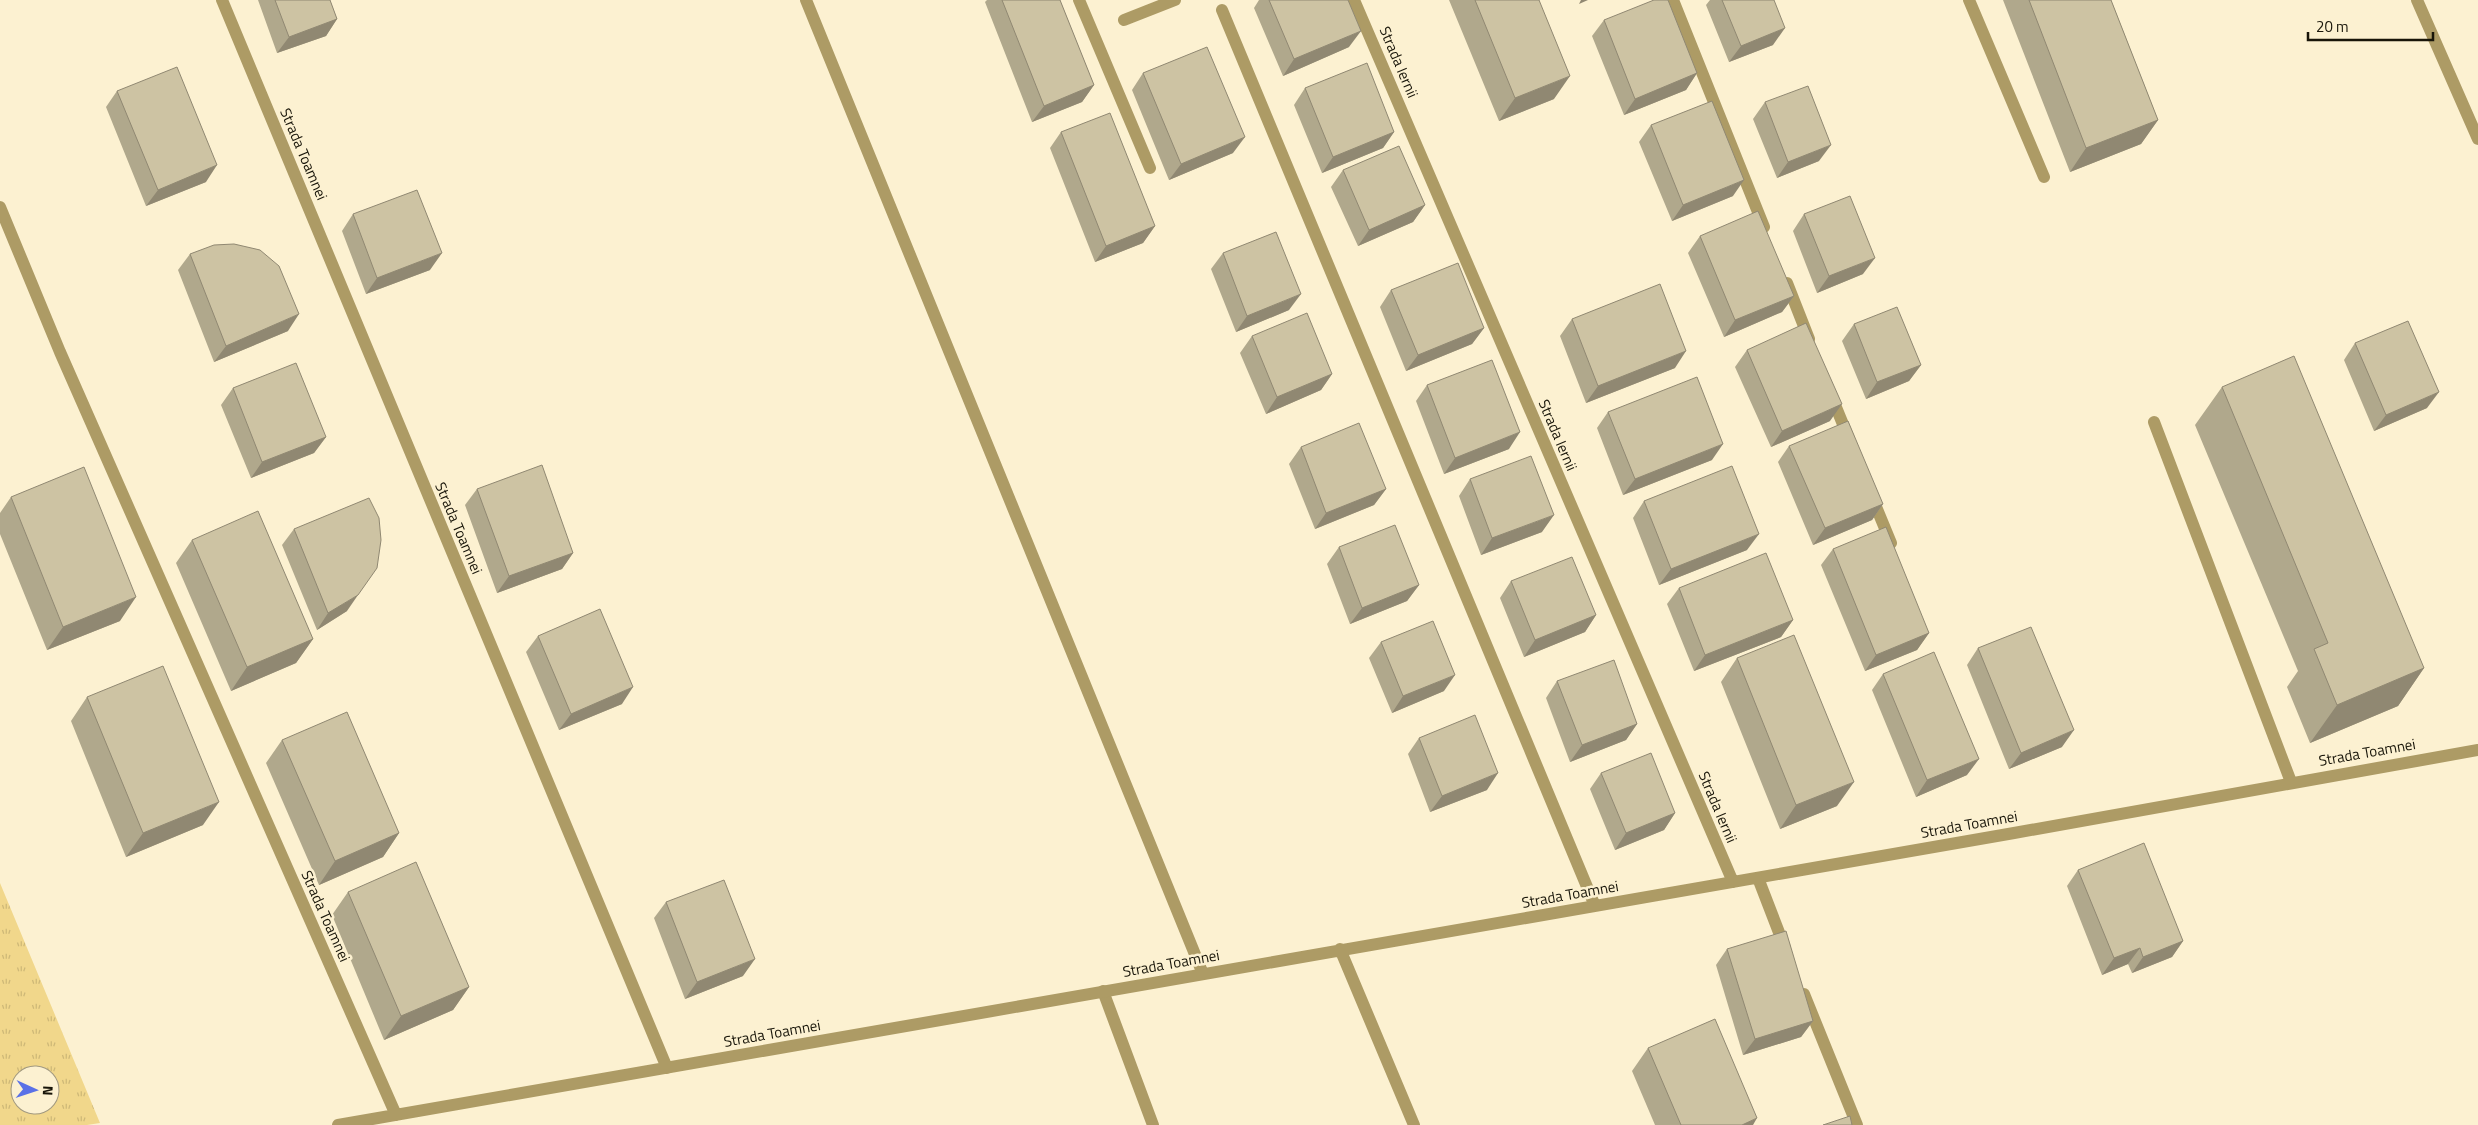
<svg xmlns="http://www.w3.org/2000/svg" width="2478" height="1125" viewBox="0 0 2478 1125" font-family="'Titillium Web',sans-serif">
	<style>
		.grass { fill: url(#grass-tufts); fill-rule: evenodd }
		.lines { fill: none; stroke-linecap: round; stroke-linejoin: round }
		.service { stroke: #ad9b65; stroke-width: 12 }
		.minor { stroke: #ad9b65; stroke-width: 12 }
		.wall { fill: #b0a88c }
		.shaded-wall { fill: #908872 }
		.building { fill: #cdc3a3; stroke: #908872 }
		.labels { text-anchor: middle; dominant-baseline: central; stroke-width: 5; stroke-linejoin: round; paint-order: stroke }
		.street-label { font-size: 15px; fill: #181509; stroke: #fcf1d1 }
	</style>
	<defs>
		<pattern id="grass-tufts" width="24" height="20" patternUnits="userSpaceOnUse" patternTransform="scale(1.25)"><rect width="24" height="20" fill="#f1d78b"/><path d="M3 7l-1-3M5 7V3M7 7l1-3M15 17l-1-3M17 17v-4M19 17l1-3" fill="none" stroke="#ceb877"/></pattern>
	</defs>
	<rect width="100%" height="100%" fill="#fcf1d1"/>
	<!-- grass -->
	<path class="grass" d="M0 883 100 1123 87 1125H0ZM20 1075H50V1105H20Z"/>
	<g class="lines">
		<!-- service -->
		<path class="service" d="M1124 20 1175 0
			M2154 422 2291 782
			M1103 991 1153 1125"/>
		<!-- minor -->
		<path class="minor" d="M222 0 667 1068
			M806 0 1203 974
			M1079 0 1150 168
			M1354 0 1733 882
			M1673 0 1764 227
			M1969 0 2044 177
			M2417 0 2478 139
			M1222 10 1595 906
			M0 207 60 352 396 1115
			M1787 283 1809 339
			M1831 395 1849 439
			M1872 497 1891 543
			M1758 878 1785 948
			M1340 949 1414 1125
			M1804 994 1857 1125
			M338 1125 2014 833 2478 750"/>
	</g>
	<!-- wall -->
	<path class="wall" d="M258 0H330L337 19 326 36 277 53Z
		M987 0H1060L1094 85 1082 102 1032 122 985 2Z
		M1259 0H1348L1349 47 1283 76 1254 8Z
		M1449 0H1539L1554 99 1499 121Z
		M1710 0H1774L1773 45 1729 62 1706 5Z
		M2003 0H2111L2158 120 2141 144 2070 172Z
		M1604 20 1697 73 1686 90 1624 115 1592 36Z
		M1143 73 1233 153 1169 180 1132 90Z
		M1305 88 1394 132 1383 148 1322 173 1294 105Z
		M117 91 206 182 146 206 106 107Z
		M1765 102 1819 161 1777 178 1753 119Z
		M1651 125 1733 196 1672 221 1639 142Z
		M1061 132 1155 226 1143 243 1095 262 1050 148Z
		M1343 170 1425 205 1413 222 1358 246 1331 187Z
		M353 214 430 270 366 294 342 231Z
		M1804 214 1863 274 1817 293 1793 231Z
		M1700 236 1794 296 1782 312 1724 337 1688 253Z
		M1223 253 1289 310 1236 332 1211 269Z
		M190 254 288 331 214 362 178 270Z
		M1391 290 1484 328 1472 344 1406 371 1380 307Z
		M1572 319 1675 368 1586 403 1560 336Z
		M1854 324 1921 365 1909 381 1866 399 1842 341Z
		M1252 336 1332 374 1321 390 1266 414 1240 353Z
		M2355 343 2427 408 2374 431 2344 360Z
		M1747 350 1830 421 1771 447 1735 367Z
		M1427 385 1509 449 1444 474 1416 401Z
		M2222 387 2424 668 2398 706 2310 743 2287 687 2298 671 2195 425Z
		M233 388 326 437 314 453 251 478 221 405Z
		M1608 412 1712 460 1623 495 1597 428Z
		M1789 446 1883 504 1872 520 1813 545 1778 462Z
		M1301 447 1386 489 1374 505 1315 529 1289 464Z
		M1470 479 1542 532 1481 555 1459 496Z
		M477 489 573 553 562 569 497 593 465 505Z
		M11 497 120 621 47 650 0 534V513Z
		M1644 501 1747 550 1659 585 1633 518Z
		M294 529 347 611 317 630 282 545Z
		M192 540 313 639 296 663 231 691 176 563Z
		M1339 547 1419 585 1407 601 1350 624 1327 564Z
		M1833 549 1929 633 1917 650 1865 671 1821 565Z
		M1511 581 1596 615 1585 632 1524 657 1500 598Z
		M1679 588 1793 620 1781 637 1694 671 1667 604Z
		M538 636 622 704 559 730 526 652Z
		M1381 642 1444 691 1392 713 1369 658Z
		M1978 648 2062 747 2009 769 1967 665Z
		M1737 658 1837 806 1780 829 1721 682Z
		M1883 674 1967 775 1916 797 1872 690Z
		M1557 681 1637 724 1626 740 1570 762 1546 698Z
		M87 697 203 825 126 857 71 721Z
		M1419 738 1487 790 1430 812 1408 754Z
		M282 740 399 833 383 857 319 885 266 763Z
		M1601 773 1675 813 1664 830 1615 850 1590 789Z
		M2078 870 2183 941 2172 957 2132 973 2128 964 2102 975 2067 886Z
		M348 892 469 987 453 1010 384 1040 332 915Z
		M666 902 743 976 685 999 654 918Z
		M1727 949 1813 1021 1801 1037 1743 1055 1716 965Z
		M1648 1048 1753 1125H1655L1632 1071Z"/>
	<!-- shaded-wall -->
	<path class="shaded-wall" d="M1581 0H1588L1579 4Z
		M337 19 326 36 277 53 289 37Z
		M1785 28 1773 45 1729 62 1741 46Z
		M1361 31 1349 47 1283 76 1294 59Z
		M1697 73 1686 90 1624 115 1635 99Z
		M1570 76 1554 99 1499 121 1515 98Z
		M1094 85 1082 102 1032 122 1044 106Z
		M2158 120 2141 144 2070 172 2086 148Z
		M1394 132 1383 148 1322 173 1333 157Z
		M1245 137 1233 153 1169 180 1181 164Z
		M1831 145 1819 161 1777 178 1788 162Z
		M217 165 206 182 146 206 158 190Z
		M1744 180 1733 196 1672 221 1683 205Z
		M1425 205 1413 222 1358 246 1369 230Z
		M1155 226 1143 243 1095 262 1106 246Z
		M442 253 430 270 366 294 377 278Z
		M1875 258 1863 274 1817 293 1829 276Z
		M1301 294 1289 310 1236 332 1247 316Z
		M1794 296 1782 312 1724 337 1735 320Z
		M299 314 288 331 214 362 226 346Z
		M1484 328 1472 344 1406 371 1418 355Z
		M1686 351 1675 368 1586 403 1598 386Z
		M1921 365 1909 381 1866 399 1877 382Z
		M1332 374 1321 390 1266 414 1277 397Z
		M2439 392 2427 408 2374 431 2386 415Z
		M1842 404 1830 421 1771 447 1782 431Z
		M1520 432 1509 449 1444 474 1455 458Z
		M326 437 314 453 251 478 262 462Z
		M1723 444 1712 460 1623 495 1635 479Z
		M1386 489 1374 505 1315 529 1326 513Z
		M1883 504 1872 520 1813 545 1825 528Z
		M1554 515 1542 532 1481 555 1492 538Z
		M1759 534 1747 550 1659 585 1671 569Z
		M573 553 562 569 497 593 509 576Z
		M1419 585 1407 601 1350 624 1362 608Z
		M358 595 347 611 317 630 328 613Z
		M136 597 120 621 47 650 63 627Z
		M1596 615 1585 632 1524 657 1535 640Z
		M1793 620 1781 637 1694 671 1705 655Z
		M1929 633 1917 650 1865 671 1876 655Z
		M313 639 296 663 231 691 247 667Z
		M2424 668 2398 706 2310 743 2337 705Z
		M1455 675 1444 691 1392 713 1403 696Z
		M633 687 622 704 559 730 571 714Z
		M1637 724 1626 740 1570 762 1582 745Z
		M2074 730 2062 747 2009 769 2021 753Z
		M1979 759 1967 775 1916 797 1927 780Z
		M1498 773 1487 790 1430 812 1442 796Z
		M1854 782 1837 806 1780 829 1796 805Z
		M219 802 203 825 126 857 143 833Z
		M1675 813 1664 830 1615 850 1626 833Z
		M399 833 383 857 319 885 335 861Z
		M2183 941 2172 957 2132 973 2143 957Z
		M2140 948 2128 964 2102 975 2114 958Z
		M755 959 743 976 685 999 697 982Z
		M469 987 453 1010 384 1040 401 1016Z
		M1813 1021 1801 1037 1743 1055 1755 1039Z
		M1757 1118 1753 1125H1742Z"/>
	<!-- building -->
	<path class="building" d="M275 0H330L337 19 289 37Z
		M1002 0H1060L1094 85 1044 106Z
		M1269 0H1348L1361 31 1294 59Z
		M1475 0H1539L1570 76 1515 98Z
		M1654 0H1668L1697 73 1635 99 1604 20Z
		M1722 0H1774L1785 28 1741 46Z
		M2029 0H2111L2158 120 2086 148Z
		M1207 47 1245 137 1181 164 1143 73Z
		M1367 63 1394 132 1333 157 1305 88Z
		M177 67 217 165 158 190 117 91Z
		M1808 86 1831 145 1788 162 1765 102Z
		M1712 101 1744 180 1683 205 1651 125Z
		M1110 113 1155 226 1106 246 1061 132Z
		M1399 146 1425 205 1369 230 1343 170Z
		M417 190 442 253 377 278 353 214Z
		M1850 196 1875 258 1829 276 1804 214Z
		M1758 211 1794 296 1735 320 1700 236Z
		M1276 232 1301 294 1247 316 1223 253Z
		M234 244 260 250 279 266 299 314 226 346 190 254 214 245Z
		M1458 263 1484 328 1418 355 1391 290Z
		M1660 284 1686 351 1598 386 1572 319Z
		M1897 307 1921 365 1877 382 1854 324Z
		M1307 313 1332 374 1277 397 1252 336Z
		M2408 321 2439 392 2386 415 2355 343Z
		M1806 323 1842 404 1782 431 1747 350Z
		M2294 356 2424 668 2337 705 2314 649 2328 643 2222 387Z
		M1492 360 1520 432 1455 458 1427 385Z
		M296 363 326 437 262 462 233 388Z
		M1697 377 1723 444 1635 479 1608 412Z
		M1848 421 1883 504 1825 528 1789 446Z
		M1359 423 1386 489 1326 513 1301 447Z
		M1531 456 1554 515 1492 538 1470 479Z
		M542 465 573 553 509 576 477 489Z
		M1732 466 1759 534 1671 569 1644 501Z
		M84 467 136 597 63 627 11 497Z
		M369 498 379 518 381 540 377 568 358 595 328 613 294 529Z
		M258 511 313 639 247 667 192 540Z
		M1395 525 1419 585 1362 608 1339 547Z
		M1886 527 1929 633 1876 655 1833 549Z
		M1766 553 1793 620 1705 655 1679 588Z
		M1572 557 1596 615 1535 640 1511 581Z
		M600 609 633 687 571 714 538 636Z
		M1433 621 1455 675 1403 696 1381 642Z
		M2031 627 2074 730 2021 753 1978 648Z
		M1794 635 1854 782 1796 805 1737 658Z
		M1934 652 1979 759 1927 780 1883 674Z
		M1614 660 1637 724 1582 745 1557 681Z
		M163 666 219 802 143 833 87 697Z
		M347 712 399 833 335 861 282 740Z
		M1475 715 1498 773 1442 796 1419 738Z
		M1651 753 1675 813 1626 833 1601 773Z
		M2144 843 2183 941 2143 957 2140 948 2114 958 2078 870Z
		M416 862 469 987 401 1016 348 892Z
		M724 880 755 959 697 982 666 902Z
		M1786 931 1813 1021 1755 1039 1727 949Z
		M1715 1019 1757 1118 1742 1125H1681L1648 1048Z
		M1850 1116 1852 1125H1823Z"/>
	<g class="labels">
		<!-- street labels -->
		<g class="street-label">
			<text transform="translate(1399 62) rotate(67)">Strada Iernii</text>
			<text transform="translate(304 154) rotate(67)">Strada Toamnei</text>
			<text transform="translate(1558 435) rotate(67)">Strada Iernii</text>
			<text transform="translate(459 528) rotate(67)">Strada Toamnei</text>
			<text transform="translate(2367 752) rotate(-10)">Strada Toamnei</text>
			<text transform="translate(1718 807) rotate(67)">Strada Iernii</text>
			<text transform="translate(1969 824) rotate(-10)">Strada Toamnei</text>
			<text transform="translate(1570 894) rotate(-10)">Strada Toamnei</text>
			<text transform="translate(326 916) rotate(66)">Strada Toamnei</text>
			<text transform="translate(1171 963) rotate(-10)">Strada Toamnei</text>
			<text transform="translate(772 1033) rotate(-10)">Strada Toamnei</text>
		</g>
	</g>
	<!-- north arrow -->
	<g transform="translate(35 1090) rotate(93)"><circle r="24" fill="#fcf1d1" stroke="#a19981"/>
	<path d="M0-4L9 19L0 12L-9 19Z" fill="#5a71e7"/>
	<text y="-8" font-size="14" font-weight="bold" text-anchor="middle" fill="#181509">N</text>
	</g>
	<!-- scale -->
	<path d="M2308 32v8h125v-8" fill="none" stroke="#181509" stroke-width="2.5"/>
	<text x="2316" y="32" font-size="15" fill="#181509" stroke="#fcf1d1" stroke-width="4" paint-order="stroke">20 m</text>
</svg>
